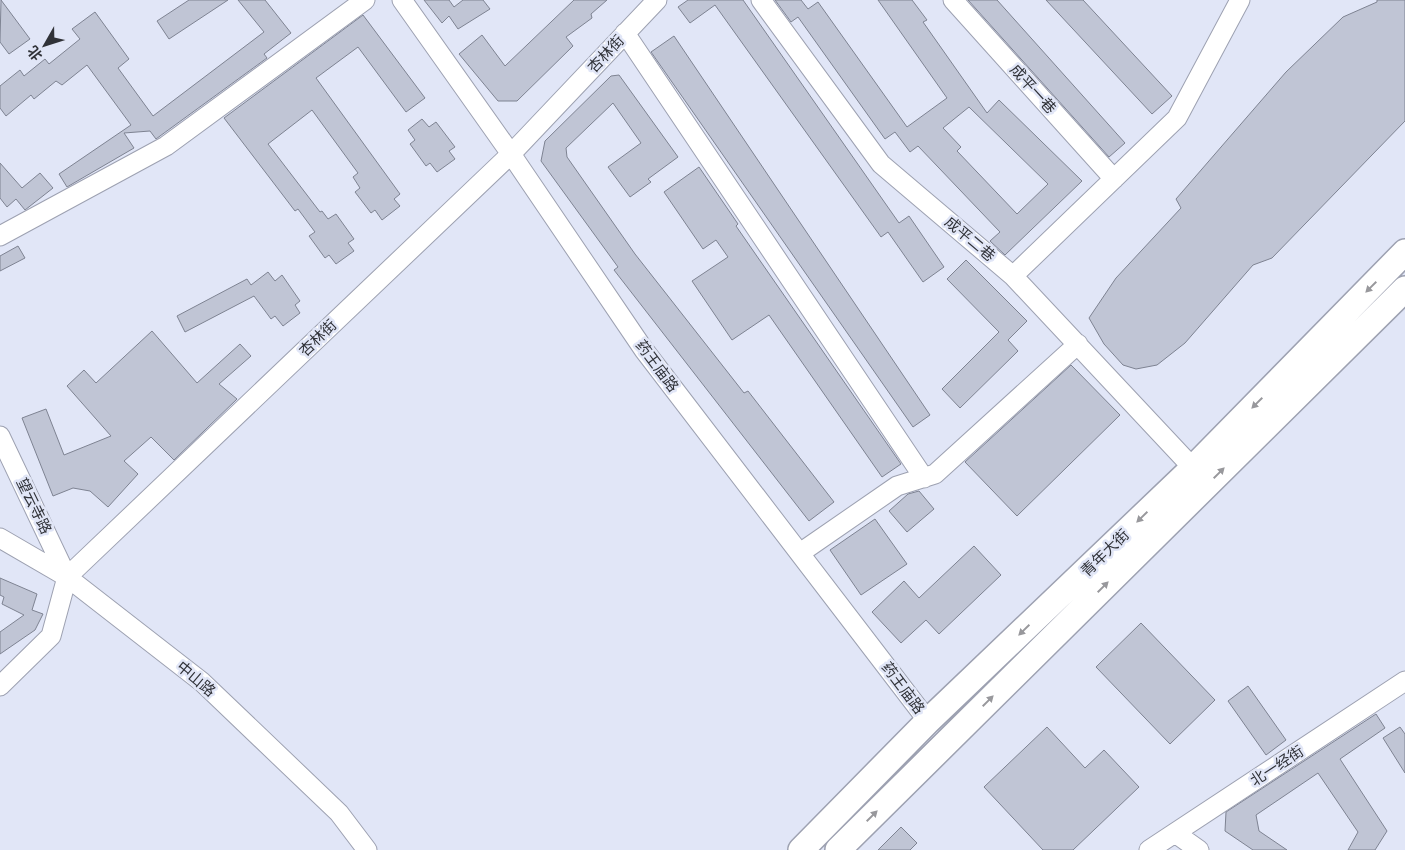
<svg xmlns="http://www.w3.org/2000/svg" width="1405" height="850" viewBox="0 0 1405 850" font-family="Cabin,'Noto Sans SC',sans-serif">
	<style>
		.building { fill: #c0c5d5; stroke: #7e8392; fill-rule: evenodd }
		.lines { fill: none; stroke-linecap: round; stroke-linejoin: round }
		.minor-casing { stroke: #9da1b1; stroke-width: 21 }
		.major-casing { stroke: #9da1b1; stroke-width: 28 }
		.minor { stroke: #fff; stroke-width: 19 }
		.major { stroke: #fff; stroke-width: 25 }
		.oneway { fill: #98989c }
		.labels { text-anchor: middle; dominant-baseline: central; stroke-width: 5; stroke-linejoin: round; paint-order: stroke }
		.street-label { font-size: 15px; fill: #303238; stroke: #e1e6f7 }
	</style>
	<rect width="100%" height="100%" fill="#e1e6f7"/>
	<!-- building -->
	<path class="building" d="M1 0 30 39 9 54 0 42Z
		M189 0H228L169 39 157 21Z
		M238 0H265L291 33 264 54 267 58 160 136 156 139 150 131 124 133 134 148 67 187 59 174 131 125 87 65 62 85 56 81 34 99 31 95 6 116 0 108V86L20 70 24 76 45 59 49 64 80 39 72 29 95 12 129 59 118 68 153 116 264 32Z
		M424 0H449L454 7 463 0H483L490 9 458 29 449 16 442 23Z
		M574 0H607L591 14 592 18 566 37 573 46 517 101H498L459 54 482 35 505 66Z
		M688 0H743L899 223 909 216 944 267 923 282 888 232 881 237 715 5 690 23 678 7Z
		M775 0H801L808 9 818 2 907 127 947 98 878 0H912L927 20 923 22 987 113 999 100 1082 181 1005 255 990 241 1000 232 918 146 910 152 895 132 885 139 798 17 791 22ZM969 107 1048 184 1017 214 957 151 961 147 943 128Z
		M968 0H997L1125 143 1109 157Z
		M1046 0H1083L1172 96 1152 114Z
		M1377 0H1405V121L1272 258 1253 265 1185 343 1157 365 1136 369 1123 365 1104 344 1089 318 1116 278 1181 208 1176 199 1286 72 1343 17 1377 2Z
		M363 15 425 98 406 112 358 47 316 78 400 194 394 199 400 206 382 220 375 210 371 213 355 192 360 188 353 177 358 173 312 110 268 144 320 212 322 211 328 219 336 214 354 239 348 243 354 251 336 264 329 255 325 258 309 236 315 232 298 209 295 211 224 118Z
		M674 36 930 415 913 427 651 52Z
		M619 75 678 157 648 179 651 182 630 197 608 167 641 143 613 103 566 148 567 157 635 254 744 393 748 391 834 502 809 521 614 270 618 267 541 161 545 141 611 76Z
		M422 119 429 127 436 122 455 147 449 151 455 159 437 172 430 163 426 166 410 144 415 140 408 130Z
		M0 163 22 188 40 173 53 188 25 210 16 199 7 207 0 198Z
		M699 167 738 224 736 226 901 464 882 477 769 315 732 340 692 281 728 257 716 240 703 249 664 192Z
		M18 246 25 258 0 271V256Z
		M966 260 1027 321 1008 340 1018 351 960 408 942 389 999 332 947 279Z
		M268 272 275 281 282 275 300 301 295 305 300 313 283 326 275 316 271 319 254 296 185 332 177 316 247 279 251 285Z
		M152 331 197 383 240 344 251 356 219 384 237 399 174 460 151 437 124 461 138 474 108 507 90 491 73 488 53 496 22 418 46 409 64 455 111 436 67 386 84 370 96 383Z
		M1071 365 1120 415 1017 516 965 462Z
		M919 491 934 509 907 532 889 511 908 494Z
		M875 519 907 564 861 595 830 550Z
		M974 546 1001 575 939 634 926 620 901 643 872 612 904 581 919 598Z
		M0 578 37 594 32 610 43 614 35 630 0 654V632L24 615 2 604 4 597 0 595Z
		M1141 623 1215 700 1170 744 1096 667Z
		M1248 686 1286 740 1266 755 1228 701Z
		M1376 714 1385 728 1340 759 1387 831 1375 850H1348L1358 832 1318 773 1256 815 1259 831 1287 850H1253L1225 831 1226 812Z
		M1047 727 1085 768 1104 750 1139 787 1073 850H1043L984 787Z
		M1400 727 1405 734V773L1383 738Z
		M901 827 917 843 910 850H878Z"/>
	<g class="lines">
		<!-- minor casing -->
		<g class="minor-casing">
			<path id="minor" d="M402 0 511 154 644 350 928 721
				M761 0 881 164 1013 276 1193 468
				M953 0 1114 179
				M625 33 924 478
				M0 236 166 146 365 0
				M1013 276 1177 118 1240 0
				M0 436 67 577
				M0 538 67 577 202 682 339 813 367 850
				M800 553 897 486 935 474 1078 344
				M0 686 51 636 67 577 511 154 657 0
				M1175 833 1199 850
				M1149 850 1405 681"/>
		</g>
		<!-- major casing -->
		<g class="major-casing">
			<path id="major" d="M801 850 928 721 1193 468 1405 252
				M838 850 1405 289"/>
		</g>
		<!-- minor -->
		<use href="#minor" class="minor"/>
		<!-- major -->
		<use href="#major" class="major"/>
	</g>
	<!-- one-way arrows -->
	<defs><path id="oneway-solid" d="M-6-.8H1V-3.2L6.5 0L1 3.2V.8H-6Z" transform="scale(1.25)"/></defs>
	<g class="oneway">
		<use href="#oneway-solid" transform="translate(1371 287) rotate(135)"/>
		<use href="#oneway-solid" transform="translate(1257 403) rotate(135)"/>
		<use href="#oneway-solid" transform="translate(1219 473) rotate(-45)"/>
		<use href="#oneway-solid" transform="translate(1142 517) rotate(136)"/>
		<use href="#oneway-solid" transform="translate(1103 587) rotate(-45)"/>
		<use href="#oneway-solid" transform="translate(1024 630) rotate(136)"/>
		<use href="#oneway-solid" transform="translate(988 701) rotate(-45)"/>
		<use href="#oneway-solid" transform="translate(872 816) rotate(-45)"/>
	</g>
	<g class="labels">
		<!-- street labels -->
		<g class="street-label">
			<text transform="translate(606 54) rotate(-47)">杏林街</text>
			<text transform="translate(1033 89) rotate(48)">成平一巷</text>
			<text transform="translate(970 239) rotate(40)">成平二巷</text>
			<text transform="translate(318 338) rotate(-44)">杏林街</text>
			<text transform="translate(657 366) rotate(53)">药王庙路</text>
			<text transform="translate(34 506) rotate(64)">望云寺路</text>
			<text transform="translate(1105 553) rotate(-44)">青年大街</text>
			<text transform="translate(196 679) rotate(40)">中山路</text>
			<text transform="translate(903 688) rotate(53)">药王庙路</text>
			<text transform="translate(1277 766) rotate(-33)">北一经街</text>
		</g>
	</g>
	<!-- north arrow -->
	<g transform="translate(45 45) rotate(231)" stroke="#e1e6f7" stroke-width="4" paint-order="stroke">
	<path d="M0-4L9 19L0 12L-9 19Z" fill="#303238"/>
	<text y="-8" font-size="14" font-weight="bold" text-anchor="middle" fill="#303238">北</text>
	</g>
</svg>
